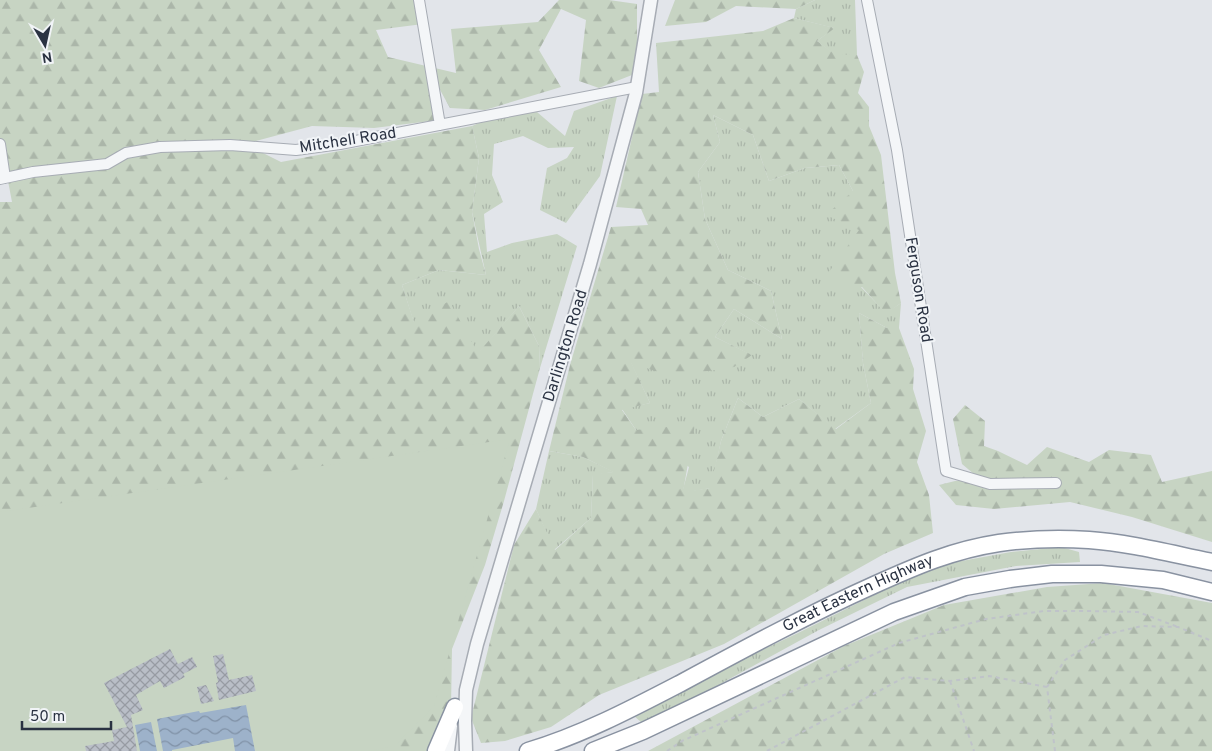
<svg xmlns="http://www.w3.org/2000/svg" width="1212" height="751" viewBox="0 0 1212 751" font-family="Overpass,sans-serif">
	<style>
		.grass { fill: url(#grass-tufts) }
		.forest { fill: url(#forest-firs) }
		.pitch { fill: #c7d4c3 }
		.water { fill: url(#water-waves) }
		.building { fill: url(#building-cross-hatch) }
		.lines { fill: none; stroke-linecap: round; stroke-linejoin: round }
		.minor-casing { stroke: #a7acb4; stroke-width: 12 }
		.tertiary-casing { stroke: #a7acb4; stroke-width: 15 }
		.trunk-casing { stroke: #8992a1; stroke-width: 19 }
		.path { stroke: #bfc3c9; stroke-width: 2; stroke-dasharray: 4 4; stroke-linecap: butt }
		.minor { stroke: #f4f6f8; stroke-width: 10 }
		.tertiary { stroke: #f4f6f8; stroke-width: 12 }
		.trunk { stroke: #fff; stroke-width: 16 }
		.labels { text-anchor: middle; dominant-baseline: central; stroke-width: 4; stroke-linejoin: round; paint-order: stroke }
		.street-label { font-size: 16px; fill: #2a3242; stroke: #f1f4f7 }
	</style>
	<defs>
		<pattern id="grass-tufts" width="24" height="20" patternUnits="userSpaceOnUse" patternTransform="scale(1.25)"><rect width="24" height="20" fill="#c7d4c3"/><path d="M3 7l-1-3M5 7V3M7 7l1-3M15 17l-1-3M17 17v-4M19 17l1-3" fill="none" stroke="#abb6a9"/></pattern>
		<pattern id="forest-firs" width="22" height="20" patternUnits="userSpaceOnUse" patternTransform="scale(1.25)"><rect width="22" height="20" fill="#c7d4c3"/><path d="M5 1l3.5 6h-7zM16 11l3.5 6h-7z" fill="#abb6a9"/></pattern>
		<pattern id="water-waves" width="16" height="10" patternUnits="userSpaceOnUse" patternTransform="scale(1.25)"><rect width="16" height="10" fill="#9db2ca"/><path d="M0 5q4-4 8 0t8 0" fill="none" stroke="#8091a6"/></pattern>
		<pattern id="building-cross-hatch" width="8" height="8" patternUnits="userSpaceOnUse" patternTransform="scale(1.25)"><rect width="8" height="8" fill="#b9bec7"/><path d="M0 0l8 8M0 8l8-8" fill="none" stroke="#979ba3"/></pattern>
	</defs>
	<rect width="100%" height="100%" fill="#e2e5ea"/>
	<!-- grass -->
	<path class="grass" d="M815 0H855L857 55H835L817 41 834 28 794 18 796 9Z
		M617 96 600 176 566 223 540 210 547 168 567 158 574 147 548 148 523 136 494 144 492 175 503 202 484 214 487 252 512 243 557 234 577 246 540 368 539 346 519 306 478 354 414 323 402 285 439 270 486 275 472 212 479 158 472 126 495 116 537 112 565 136 574 111Z
		M713 115 753 135 769 181 805 168 839 165 853 191 859 230 861 287 886 313 901 303 899 328H887L859 313 863 363 871 403 835 429 799 399 763 417 738 398 721 441 711 488 682 493 689 467 636 430 622 409 650 403 630 361 751 355 715 337 734 309 782 339 771 291 728 270 705 219 698 172 720 142Z
		M549 451 583 457 614 472 593 475 591 518 554 550 536 509Z
		M1061 547 1079 552 1080 562 1016 566 907 587 819 630 691 700 641 722 634 716 655 701 798 633 916 574 956 562 1011 552Z"/>
	<!-- forest -->
	<path class="forest" d="M0 0H421L423 24 376 30 388 57 456 73 451 29 538 22 559 0H609L637 4V73L599 88 579 81 586 20 561 9 539 50 561 87 485 110 450 108 439 88V120L374 128 312 126 245 144 281 162 472 126 479 158 472 212 479 249 486 275 439 270 402 285 414 322 449 301 478 353 519 306 539 346 540 368 504 501 485 565 452 649 451 708 427 751H282L0 520V202H12L8 181 0 169Z
		M675 0H815L796 9 736 6 706 22 665 26Z
		M794 18 835 28 817 41 835 54 857 55 864 72 858 93 869 107V126L881 155 895 273 901 303 886 314 862 287 847 290 829 272 859 230 826 215 853 191 839 165 805 168 769 181 753 135 713 115 720 142 698 172 705 219 728 270 771 291 782 339 734 309 715 337 752 355 734 367 670 377 631 362 650 403 622 410 636 430 695 424 683 492 710 488 721 441 738 398 763 417 799 399 836 429 871 403 863 363 859 313 887 328H899L914 369 913 389 926 431 917 462 929 495 933 533 884 554 724 644 599 695 551 727 505 741 481 743 471 718 514 545 536 509 555 550 591 518 593 474 613 472 583 457 549 451 570 365 611 227 648 225 641 209 616 207 642 94 659 92 656 43 763 31Z
		M965 405 985 421 984 446 998 451 1027 465 1047 447 1089 462 1109 450 1151 455 1162 482 1212 471V542L1132 517 1070 502 994 509 956 505 939 485 955 481 981 480 962 464 953 419Z
		M1103 583 1212 603V751H648L844 646 944 605 1047 587Z"/>
	<!-- pitch -->
	<path class="pitch" d="M510 439 434 706 395 746 368 751H0V512Z"/>
	<!-- water -->
	<path class="water" d="M246 705 255 751H235L233 738 172 750V751H163L157 719 199 711 200 713Z
		M151 722 157 751H140L135 725Z"/>
	<!-- building -->
	<path class="building" d="M170 649 178 664 192 657 197 667 183 674 185 677 164 688 160 681 136 695 143 710 131 715 137 751H86L85 746 114 741 112 730 127 727 104 683Z
		M223 654 229 680 252 675 256 691 219 700 216 683 218 682 213 656Z
		M206 685 214 701 201 704 197 687Z"/>
	<g class="lines">
		<!-- minor casing -->
		<g class="minor-casing">
			<path id="minor" d="M419 0 440 125
				M867 0 897 150 946 471 990 484 1056 483
				M0 144 5 178
				M0 179 33 172 107 164 126 153 160 147 230 145 296 150 340 144 637 87"/>
		</g>
		<!-- tertiary casing -->
		<g class="tertiary-casing">
			<path id="tertiary" d="M448 751 451 726
				M466 751 465 721 466 690 477 644 590 264 636 93 651 0"/>
		</g>
		<!-- trunk casing -->
		<g class="trunk-casing">
			<g id="trunk">
				<path d="M436 751 455 707"/>
				<path id="s1" d="M528 751C582 735 633 708 683 682 746 648 809 614 874 585 916 566 953 550 999 543 1028 539 1060 538 1089 540 1131 543 1172 554 1212 562"/>
				<path d="M593 751 643 731 894 612 965 587 1010 579 1052 574H1101L1163 580 1212 592"/>
			</g>
		</g>
		<!-- path -->
		<path class="path" d="M950 681 974 751
			M667 751 682 741 899 643 986 619 1044 611H1086L1138 612 1178 627
			M767 751 905 677 950 681 989 676 1047 687
			M1055 751 1047 687 1065 660 1104 635 1142 626 1178 627 1212 641"/>
		<!-- minor -->
		<use href="#minor" class="minor"/>
		<!-- tertiary -->
		<use href="#tertiary" class="tertiary"/>
		<!-- trunk -->
		<use href="#trunk" class="trunk"/>
	</g>
	<g class="labels">
		<!-- street labels -->
		<g class="street-label">
			<text transform="translate(348 141) rotate(-9)">Mitchell Road</text>
			<text transform="translate(918 290) rotate(81)">Ferguson Road</text>
			<text transform="translate(566 346) rotate(-73)">Darlington Road</text>
			<text stroke="none"><textPath href="#s1" startOffset="366">Great Eastern Highway</textPath></text>
		</g>
	</g>
	<!-- north arrow -->
	<g transform="translate(45 45) rotate(171)" stroke="#f1f4f7" stroke-width="4" paint-order="stroke">
	<path d="M0-4L9 19L0 12L-9 19Z" fill="#2a3242"/>
	<text y="-8" font-size="14" font-weight="bold" text-anchor="middle" fill="#2a3242">N</text>
	</g>
	<!-- scale -->
	<path d="M22 721v8h89v-8" fill="none" stroke="#2a3242" stroke-width="2.5"/>
	<text x="30" y="721" font-size="15" fill="#2a3242" stroke="#f1f4f7" stroke-width="4" paint-order="stroke">50 m</text>
</svg>
